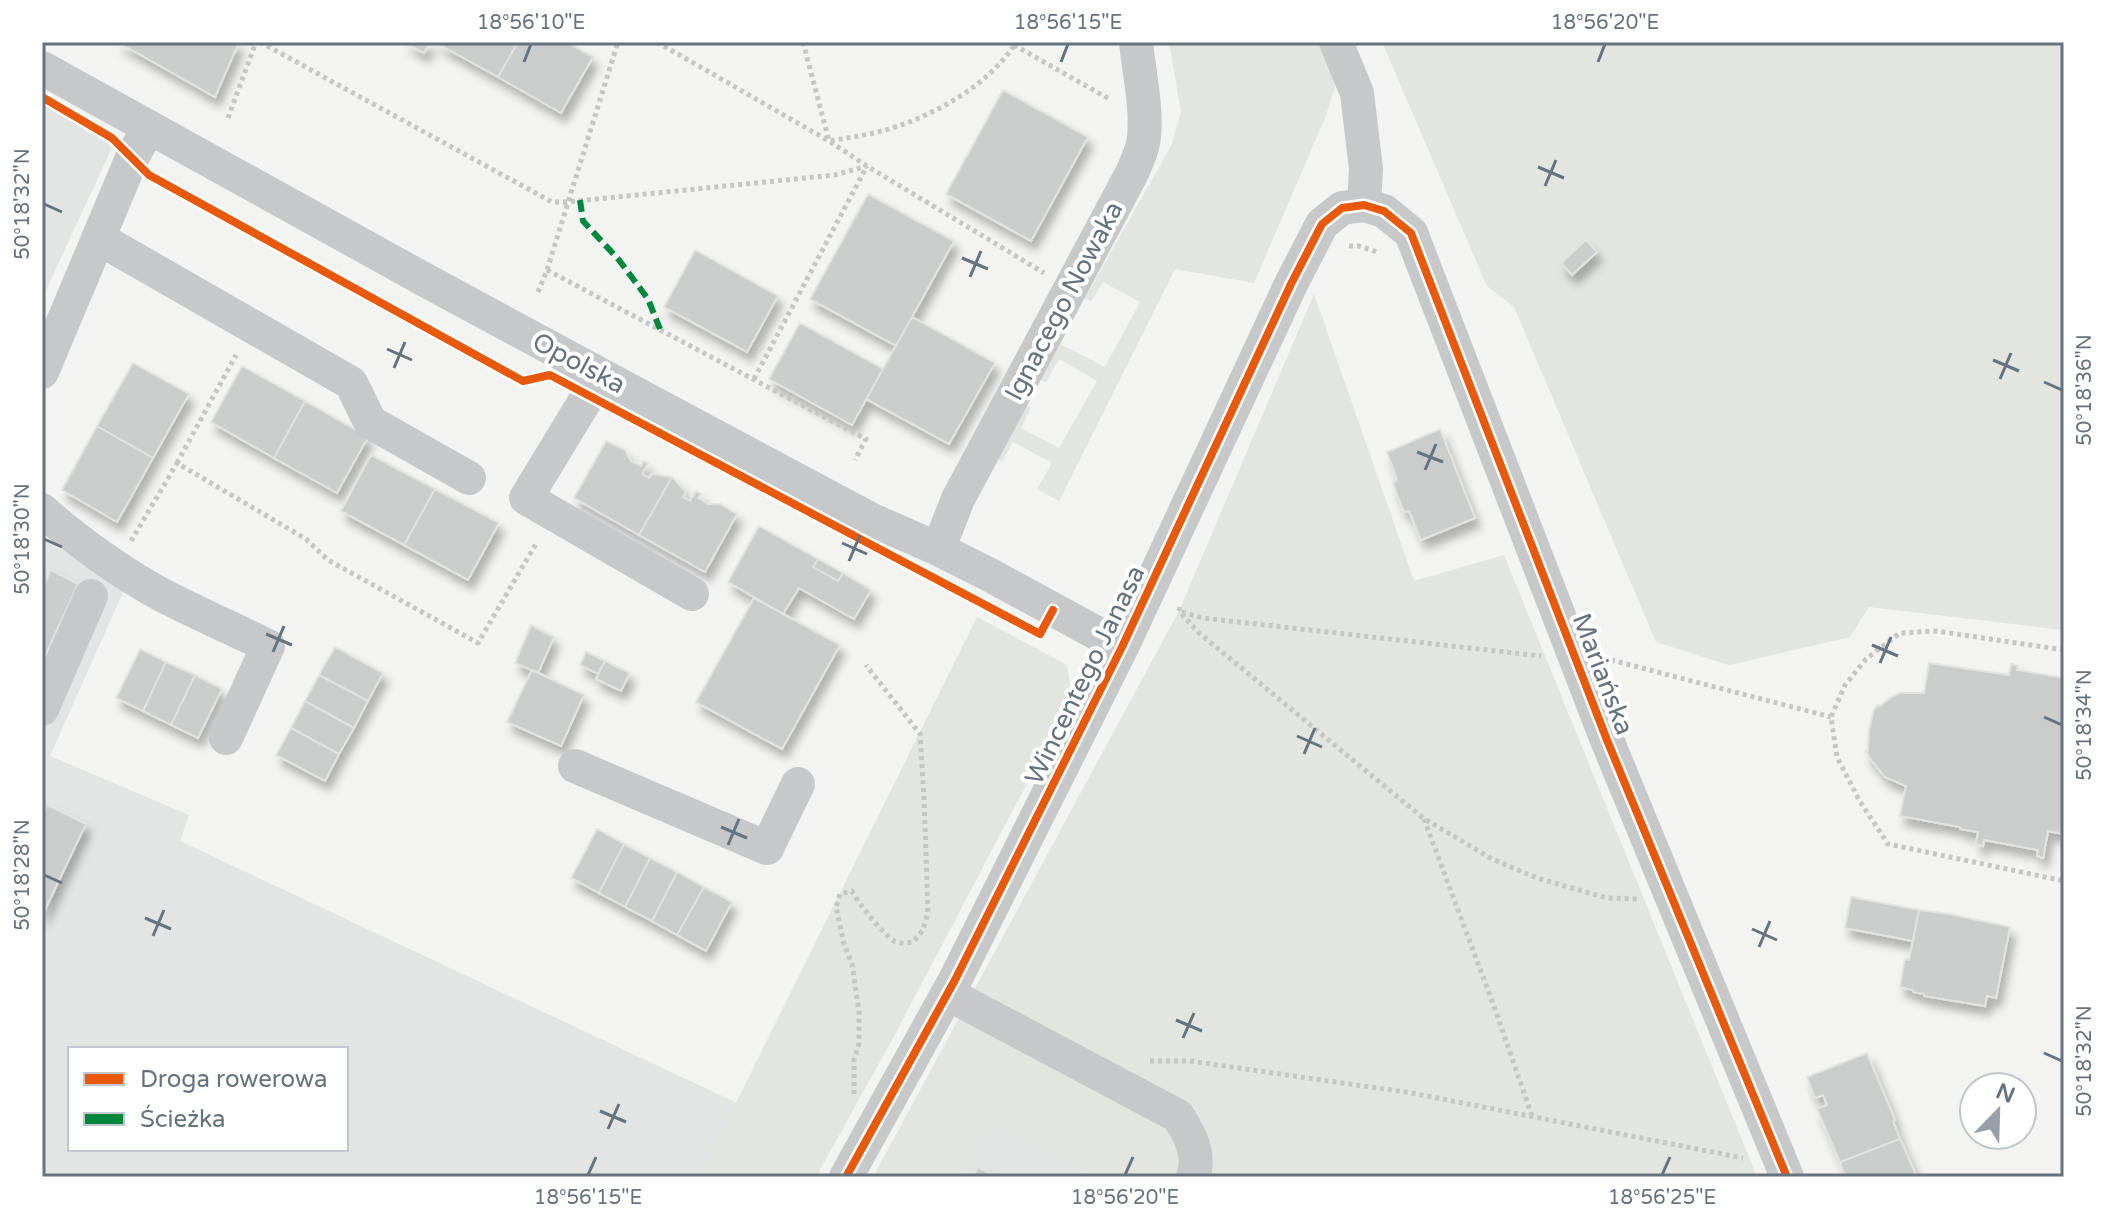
<svg xmlns="http://www.w3.org/2000/svg" width="2106" height="1219" viewBox="0 0 2106 1219" font-family="'Varela Round',sans-serif">
	<style>
		.built { fill: #e3e4e4; fill-rule: evenodd }
		.green { fill: #e2e5e0 }
		.building { fill: #cbcccc; stroke: #e2e2e1; stroke-width: 2; filter: url(#shadow) }
		.lines { fill: none; stroke-linecap: round; stroke-linejoin: round }
		.path { stroke: #c5c6c6; stroke-width: 5; stroke-dasharray: 4 4; stroke-linecap: butt }
		.minor { stroke: #c7c8c9; stroke-width: 34 }
		.quiet { stroke: #00873e; stroke-width: 6; stroke-dasharray: 12 6; stroke-linecap: butt }
		.cycleway-casing { stroke: #fff; stroke-width: 13 }
		.cycleway { stroke: #e8590c; stroke-width: 8 }
		.ticks { fill: none; stroke: #65737f; stroke-width: 3 }
		.labels { text-anchor: middle; dominant-baseline: central; stroke-width: 8; stroke-linejoin: round; paint-order: stroke }
		.street-label { font-size: 26px; fill: #65737f; stroke: #fff }
		.neatline { fill: none; stroke: #65737f; stroke-width: 3 }
		.ticks-label { font-size: 20px; text-anchor: middle; fill: #65737f }
	</style>
	<defs>
		<filter id="shadow"><feDropShadow dx="5" dy="9" stdDeviation="4" flood-color="#0004"/></filter>
	</defs>
	<rect width="100%" height="100%" fill="#f3f3f1"/>
	<!-- built -->
	<path class="built" d="M42 101 115 141 42 299Z
		M42 535 124 590 50 756 189 815 180 841 737 1103 699 1177H42ZM70 1049H346V1149H70Z
		M988 1120 1102 1177H956Z"/>
	<!-- green -->
	<path class="green" d="M1169 42H1319L1336 84 1325 118 1254 283 1175 269 1059 501 1037 489 1052 463 1013 442 1002 462 997 458 1025 405 1031 408 1021 428 1059 448 1097 381 1059 359 1046 382 1040 379 1060 344 1105 367 1140 302 1103 282 1091 301 1085 298 1171 146 1181 112Z
		M1382 42H2064V630L1869 607 1850 637 1729 665 1656 642 1514 307 1487 286Z
		M1314 294 1414 581 1504 555 1757 1177H1102L988 1120 956 1177H873L1179 611Z
		M977 617 1067 665 1072 698 892 1040 816 1177H699Z"/>
	<!-- building -->
	<path class="building" d="M118 42H239L215 97Z
		M404 42H430L424 53Z
		M435 42H518L498 77Z
		M518 42H566L593 57 561 113 498 77Z
		M1003 90 1088 137 1031 241 946 194Z
		M868 194 954 241 896 346 810 299Z
		M1586 240 1597 252 1572 275 1561 263Z
		M695 250 778 296 747 352 664 307Z
		M912 317 995 363 949 444 866 399Z
		M800 323 883 369 852 425 769 379Z
		M133 363 189 394 153 458 97 426Z
		M242 366 305 401 274 458 211 422Z
		M305 401 368 437 337 493 274 458Z
		M97 426 153 458 117 522 62 490Z
		M1440 429 1475 518 1421 540 1409 511 1404 512 1393 483 1397 480 1387 452Z
		M606 441 625 450 631 461 641 466 643 461 648 463 642 474 649 478 652 474 672 477 639 535 574 498Z
		M371 455 435 489 404 545 341 511Z
		M672 477 686 492 683 497 690 501 696 491 701 494 698 498 708 504H720L737 514 705 572 639 535Z
		M435 489 499 523 468 580 404 545Z
		M759 526 818 559 813 567 838 581 843 573 871 590 854 619 799 588 783 614 728 582Z
		M818 559 843 573 838 581 813 567Z
		M51 570 78 584 42 663V589Z
		M754 598 840 645 782 749 696 702Z
		M531 625 554 637 538 673 515 663Z
		M335 647 383 673 368 701 319 675Z
		M140 649 166 662 143 711 116 698Z
		M586 652 605 661 598 674 580 665Z
		M605 661 630 673 621 691 596 679Z
		M166 662 195 675 171 725 143 711Z
		M1929 663 2009 675 2011 664 2018 666 2017 670 2064 678V834L2048 831 2043 858 2037 856 2038 850 1984 840 1983 846 1976 844 1978 832 1960 829V827L1900 816 1906 786 1885 777 1869 757 1866 751H1868L1869 730 1874 710 1878 705 1880 706 1893 696 1901 693H1924Z
		M532 670 584 695 561 746 507 722Z
		M195 675 222 689 198 738 171 725Z
		M319 675 368 701 354 728 305 701Z
		M305 701 354 728 339 754 291 728Z
		M291 728 339 754 325 781 276 755Z
		M47 805 86 824 42 916V815Z
		M597 829 624 844 599 893 571 878Z
		M624 844 650 858 625 907 599 893Z
		M650 858 677 872 652 921 625 907Z
		M677 872 704 887 677 935 652 921Z
		M704 887 732 902 706 951 677 935Z
		M1851 897 1919 910 1913 941 1845 928Z
		M1919 910 1949 914 2010 927 1996 998 1987 996 1985 1006 1924 996V994L1913 992V990L1900 987 1905 959 1909 960Z
		M1867 1053 1895 1120 1893 1121 1900 1139 1840 1162 1817 1109 1827 1105 1823 1095 1815 1098 1807 1077Z
		M1900 1139 1917 1177H1845L1840 1162Z
		M978 1167 995 1177H973Z"/>
	<g class="lines">
		<!-- path -->
		<path class="path" d="M260 42 552 202H567L835 175 867 166
			M657 42 829 141 867 166 1044 273
			M803 42 829 141C846 138 862 136 878 132 927 120 990 86 1016 42
			M1014 45 1111 100
			M228 118 256 42
			M1349 246H1359L1377 252
			M547 270 866 439 855 460
			M538 292 547 270 618 42
			M754 379 867 166
			M177 463 236 355
			M131 541 177 463 306 539 328 560 478 643 537 542
			M1180 607 1179 611 1199 633 1423 818 1492 859 1537 878 1607 898 1639 899
			M1182 612 1203 618 1541 656
			M2064 650 1936 631 1900 633 1866 659 1845 685 1831 717 1837 757 1859 800 1888 844 2064 881
			M1611 660 1831 717
			M1424 819 1495 1009 1532 1116
			M1150 1061H1190L1412 1093 1743 1158
			M854 1094V1060L859 1044V1012L852 964 844 944 836 907 840 894 852 891C857 902 884 935 894 941 900 944 906 943 913 942L923 930 928 912 924 798 920 734 866 665"/>
		<!-- minor -->
		<path class="minor" d="M1336 42 1357 93 1366 169 1364 205
			M42 68 427 281 599 374 872 520 936 548 990 575 1122 647
			M98 238 351 383 370 422 469 478
			M42 372 132 158 149 127
			M599 374 588 396 526 498 692 594
			M42 510C75 540 123 574 162 595 197 613 233 629 268 646L226 738
			M936 548 945 532 958 499 1132 173C1137 161 1143 150 1144 137 1147 106 1139 73 1136 42
			M42 709 91 596
			M575 766 767 848 798 784
			M948 994 1178 1116C1190 1135 1201 1154 1193 1177
			M846 1177 955 980 1122 647 1291 284 1322 224 1342 208 1364 205 1384 211 1411 233 1607 740 1787 1177"/>
		<!-- quiet -->
		<path class="quiet" d="M580 200 583 221 619 260 648 299 660 329"/>
		<!-- cycleway casing -->
		<g class="cycleway-casing">
			<path id="cycleway" d="M42 97 112 138 149 175 523 381 550 375 1040 634 1053 610
				M846 1177 955 980 1122 647 1291 284 1322 224 1342 208 1364 205 1384 211 1411 233 1607 740 1787 1177"/>
		</g>
		<!-- cycleway -->
		<use href="#cycleway" class="cycleway"/>
	</g>
	<!-- ticks -->
	<path class="ticks" d="M524 62 531 44M1061 62 1068 44M1598 62 1605 44M1538 167 1564 178M1545 186 1556 160M44 204 62 212M962 258 988 269M970 277 981 251M387 349 412 360M1993 360 2019 371M394 368 405 342M2000 379 2011 353M2044 382 2062 390M1417 452 1443 462M1425 470 1436 444M44 539 62 547M842 543 867 554M849 561 860 535M266 634 292 645M1872 645 1898 656M273 652 284 626M1880 663 1891 637M2044 717 2062 725M1297 736 1322 747M1304 754 1315 728M721 827 747 838M728 845 739 819M44 875 62 883M145 918 171 929M1752 929 1777 940M153 936 164 910M1759 947 1770 921M1176 1020 1202 1031M1183 1038 1194 1013M2044 1053 2062 1061M600 1111 626 1122M608 1129 619 1104M588 1175 596 1157M1125 1175 1133 1157M1662 1175 1670 1157"/>
	<g class="labels">
		<!-- street labels -->
		<g class="street-label">
			<text transform="translate(1064 301) rotate(-62)">Ignacego Nowaka</text>
			<text transform="translate(579 363) rotate(28)">Opolska</text>
			<text transform="translate(1603 674) rotate(69)">Mariańska</text>
			<text transform="translate(1085 675) rotate(-64)">Wincentego Janasa</text>
		</g>
	</g>
	<!-- border -->
	<rect width="2106" height="1219" fill="none" stroke="#ffffff" stroke-width="88"/>
	<!-- legend -->
	<rect x="68" y="1047" width="280" height="104" fill="#ffffff" stroke="#c1c7cc" stroke-width="2"/>
	<rect x="84" y="1073" width="40" height="12" fill="#e8590c" stroke="#c1c7cc" stroke-width="2"/>
	<text x="140" y="1087" font-size="24" fill="#65737f">Droga rowerowa</text>
	<rect x="84" y="1113" width="40" height="12" fill="#00873e" stroke="#c1c7cc" stroke-width="2"/>
	<text x="140" y="1127" font-size="24" fill="#65737f">Ścieżka</text>
	<!-- north arrow -->
	<g transform="translate(1998 1111) rotate(23)"><circle r="38" fill="#ffffff" stroke="#c1c7cc" stroke-width="2"/>
	<path d="M0-6L14 30L0 20L-14 30Z" fill="#97a0a7"/>
	<text y="-12" font-size="22" font-weight="bold" text-anchor="middle" fill="#65737f">N</text>
	</g>
	<rect x="44" y="44" width="2018" height="1131" class="neatline"/>
	<g class="ticks-label">
		<text x="531" y="29">18°56'10"E</text>
		<text x="1068" y="29">18°56'15"E</text>
		<text x="1605" y="29">18°56'20"E</text>
		<text transform="translate(22 204) rotate(-90)" y="7">50°18'32"N</text>
		<text transform="translate(2084 390) rotate(-90)" y="7">50°18'36"N</text>
		<text transform="translate(22 539) rotate(-90)" y="7">50°18'30"N</text>
		<text transform="translate(2084 725) rotate(-90)" y="7">50°18'34"N</text>
		<text transform="translate(22 875) rotate(-90)" y="7">50°18'28"N</text>
		<text transform="translate(2084 1061) rotate(-90)" y="7">50°18'32"N</text>
		<text x="588" y="1204">18°56'15"E</text>
		<text x="1125" y="1204">18°56'20"E</text>
		<text x="1662" y="1204">18°56'25"E</text>
	</g>
</svg>
